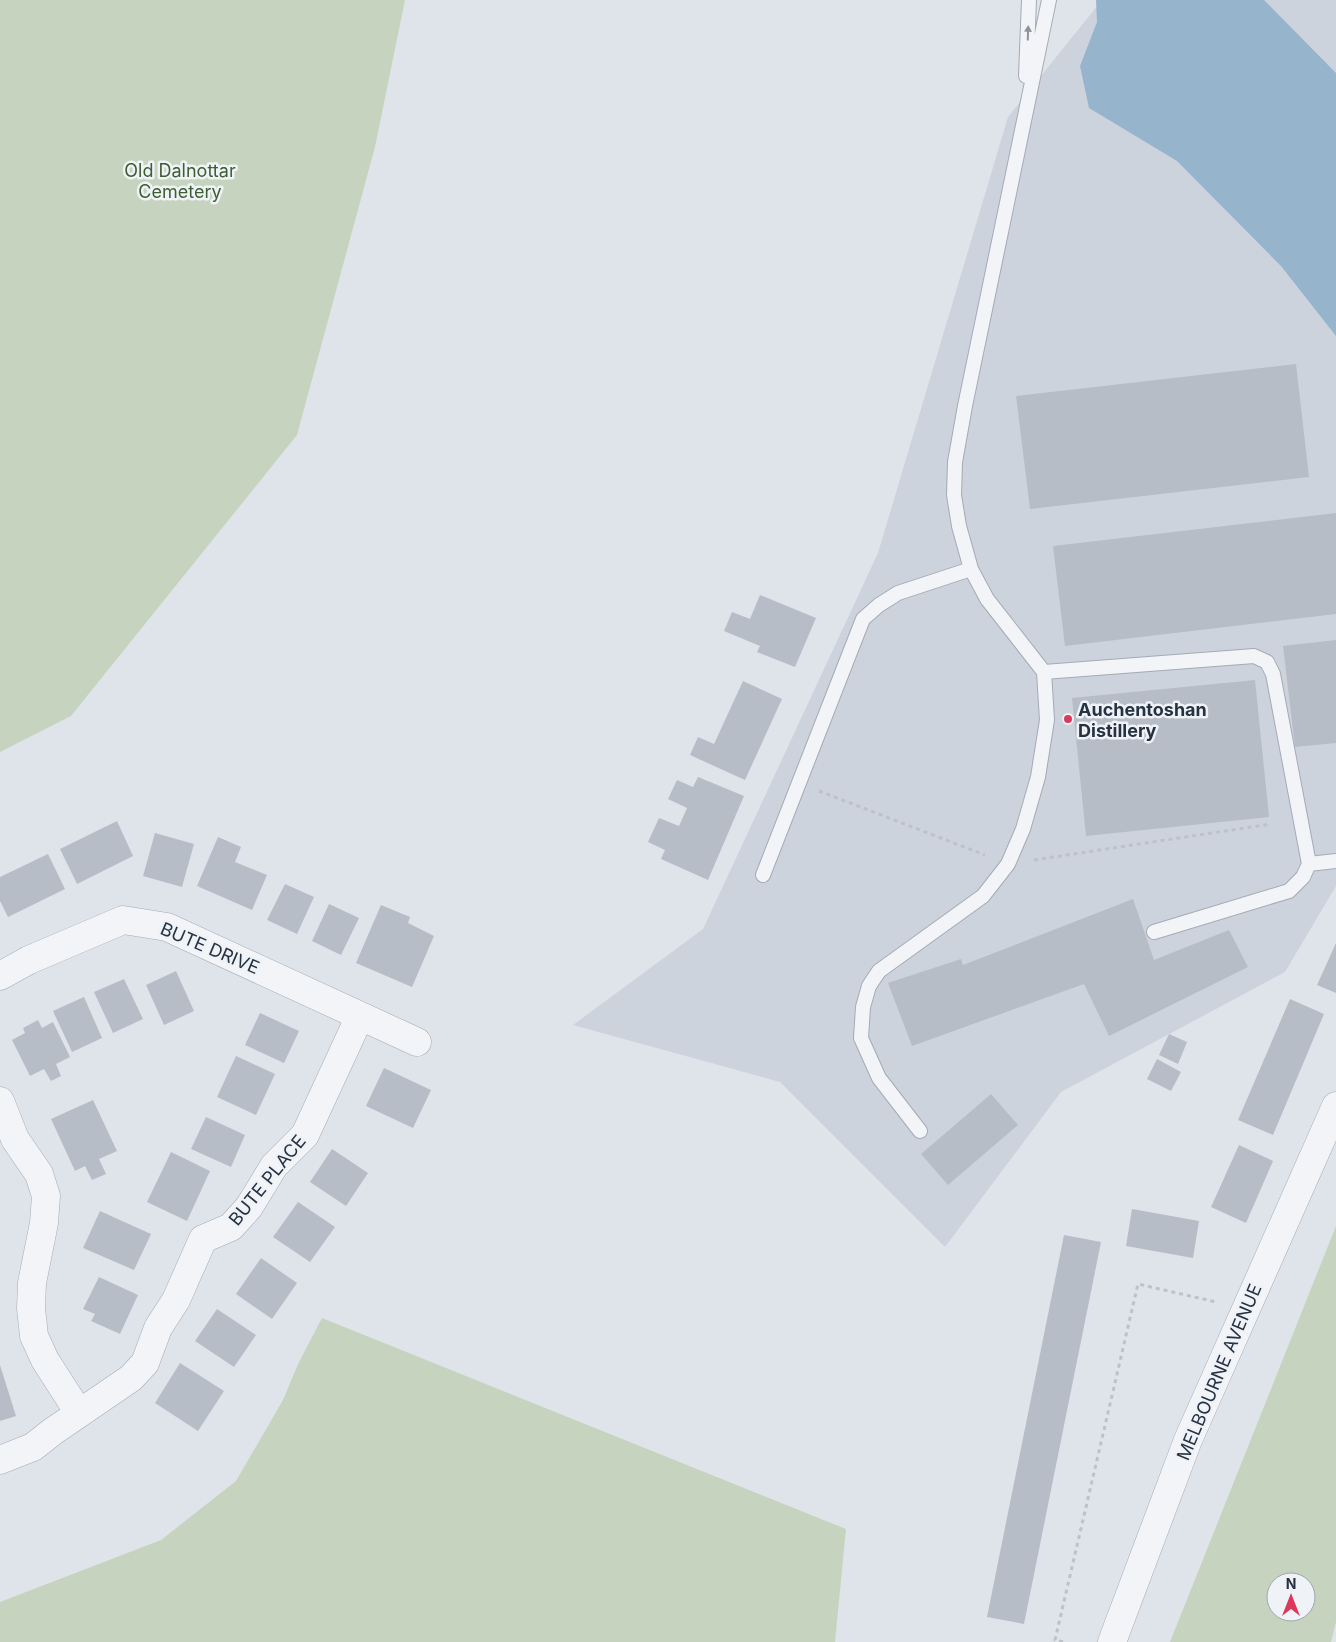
<svg xmlns="http://www.w3.org/2000/svg" width="1336" height="1642" viewBox="0 0 1336 1642" font-family="Inter,sans-serif">
	<style>
		.built { fill: #cdd3dc }
		.green { fill: #c6d4bf; fill-rule: evenodd }
		.water { fill: #96b5cd }
		.building { fill: #b6bdc7 }
		.lines { fill: none; stroke-linecap: round; stroke-linejoin: round }
		.lane-casing { stroke: #a4abb4; stroke-width: 16 }
		.street-casing { stroke: #a4abb4; stroke-width: 29 }
		.path { stroke: #bdc2c9; stroke-width: 3; stroke-dasharray: 4 4; stroke-linecap: butt }
		.lane { stroke: #f2f4f8; stroke-width: 14 }
		.street { stroke: #f2f4f8; stroke-width: 28 }
		.oneway { fill: #8c939d }
		.poi-dot { fill: #db385c; stroke: #eff3f7; stroke-width: 2 }
		.labels { text-anchor: middle; dominant-baseline: central; stroke-width: 5; stroke-linejoin: round; paint-order: stroke }
		.park-label { font-size: 18px; fill: #3e5f32; stroke: #eff3f7 }
		.poi-label { font-size: 18px; font-weight: bold; fill: #263242; stroke: #eff3f7; text-anchor: start }
		.street-label { font-size: 18px; fill: #263242; stroke: #eff3f7 }
	</style>
	<rect width="100%" height="100%" fill="#dfe4ea"/>
	<!-- built -->
	<path class="built" d="M1102 0H1336V886L1285 972 1061 1092 945 1247 780 1082 573 1025 703 929 878 553 1008 117Z"/>
	<!-- green -->
	<path class="green" d="M0 0H405L375 147 297 435 71 716 0 752Z
		M1336 1226V1622L1331 1642H1170ZM1276 1582H1306V1612H1276Z
		M322 1318 846 1529 835 1642H0V1602L161 1540 236 1481 283 1400 298 1364Z"/>
	<!-- water -->
	<path class="water" d="M1096 0H1264L1336 73V336L1281 266 1177 161 1089 108 1080 66 1097 22Z"/>
	<!-- building -->
	<path class="building" d="M1296 364 1309 477 1030 509 1016 396Z
		M1336 513V614L1065 646 1053 546Z
		M760 595 816 618 795 667 757 652 760 646 724 631 732 612 750 619Z
		M1336 640V743L1295 747 1283 646Z
		M1255 680 1269 817 1086 836 1072 698Z
		M743 681 782 699 745 780 690 755 698 737 714 744Z
		M698 777 744 796 708 880 661 859 665 850 648 842 659 818 679 826 687 808 668 799 677 780 693 787Z
		M117 821 133 856 77 884 60 849Z
		M155 833 194 844 182 887 143 876Z
		M218 837 241 847 235 862 267 875 252 910 197 886Z
		M48 854 65 889 8 917 0 901V877Z
		M285 884 314 897 297 934 267 920Z
		M1133 899 1154 960 1229 930 1248 967 1109 1036 1084 984 912 1046 888 983 961 959 963 965Z
		M329 904 359 918 341 955 312 941Z
		M381 905 410 917 408 923 434 936 412 987 356 963Z
		M1336 943V993L1317 985Z
		M176 971 194 1011 164 1025 146 985Z
		M124 979 143 1019 113 1033 94 992Z
		M84 997 102 1038 72 1052 53 1011Z
		M1290 999 1324 1014 1273 1135 1238 1120Z
		M260 1013 299 1031 284 1063 245 1045Z
		M38 1020 42 1028 53 1022 70 1057 56 1064 61 1076 51 1081 44 1069 30 1076 12 1040 25 1033 23 1028Z
		M1169 1034 1187 1042 1178 1064 1159 1055Z
		M236 1056 275 1074 256 1115 217 1097Z
		M1157 1059 1181 1072 1171 1091 1147 1079Z
		M384 1068 431 1090 413 1128 366 1106Z
		M991 1094 1018 1125 948 1185 921 1154Z
		M93 1100 117 1151 99 1159 106 1174 92 1180 85 1166 75 1171 51 1119Z
		M206 1117 245 1135 231 1167 191 1149Z
		M1239 1145 1273 1161 1246 1223 1211 1207Z
		M332 1149 368 1173 346 1206 310 1182Z
		M171 1152 210 1171 187 1221 147 1202Z
		M298 1202 335 1227 310 1262 273 1237Z
		M1132 1209 1199 1221 1193 1258 1126 1246Z
		M100 1211 151 1234 134 1270 83 1248Z
		M1064 1235 1101 1242 1024 1624 987 1617Z
		M261 1258 297 1283 272 1319 236 1294Z
		M99 1277 138 1295 120 1334 91 1321 95 1314 83 1309Z
		M217 1309 256 1335 234 1367 195 1341Z
		M180 1363 224 1391 198 1431 155 1403Z
		M0 1365 16 1416 0 1421Z"/>
	<g class="lines">
		<!-- lane casing -->
		<g class="lane-casing">
			<path id="lane" d="M1026 76 1029 0
				M1044 672 1254 656 1267 662 1273 674 1309 864 1303 877 1289 891 1154 932
				M1309 864 1336 861
				M763 875 863 619 879 605 898 593 971 569
				M920 1131 879 1078 861 1038 863 1007 869 986 879 971 983 896 1008 864 1023 829 1038 777 1047 720 1044 672 987 599 971 569 959 526 954 495 955 462 965 406 1049 0"/>
		</g>
		<!-- street casing -->
		<g class="street-casing">
			<path id="street" d="M0 976 29 960 123 920 167 927 417 1042
				M0 1101 15 1139 39 1174 46 1196 44 1223 32 1283 31 1308 34 1336 45 1360 79 1413
				M0 1460 33 1447 52 1432 131 1378 145 1363 158 1328 176 1300 203 1239 231 1227 249 1207 274 1166 305 1135 360 1016
				M1112 1642 1188 1440 1336 1106"/>
		</g>
		<!-- path -->
		<path class="path" d="M819 791 985 855
			M1034 860 1271 824
			M1063 1642 1055 1640 1138 1284 1216 1302"/>
		<!-- lane -->
		<use href="#lane" class="lane"/>
		<!-- street -->
		<use href="#street" class="street"/>
	</g>
	<!-- one-way arrows -->
	<defs><path id="oneway-solid" d="M-6-.8H1V-3.2L6.5 0L1 3.2V.8H-6Z" transform="scale(1.25)"/></defs>
	<use class="oneway" href="#oneway-solid" transform="translate(1028 33) rotate(-88)"/>
	<!-- markers -->
	<circle class="poi-dot" cx="1068" cy="719" r="5"/>
	<g class="labels">
		<!-- park labels -->
		<g class="park-label">
			<text x="180" y="170">Old Dalnottar<tspan x="180" dy="21">Cemetery</tspan></text>
		</g>
		<!-- poi labels -->
		<g class="poi-label">
			<text x="1078" y="709">Auchentoshan<tspan x="1078" dy="21">Distillery</tspan></text>
		</g>
		<!-- street labels -->
		<g class="street-label">
			<text transform="translate(210 948) rotate(23)">BUTE DRIVE</text>
			<text transform="translate(267 1180) rotate(-51)">BUTE PLACE</text>
			<text transform="translate(1219 1372) rotate(-67)">MELBOURNE AVENUE</text>
		</g>
	</g>
	<!-- north arrow -->
	<g transform="translate(1291 1597)"><circle r="24" fill="#eff3f7" stroke="#9fa6af"/>
	<path d="M0-4L9 19L0 12L-9 19Z" fill="#db385c"/>
	<text y="-8" font-size="14" font-weight="bold" text-anchor="middle" fill="#263242">N</text>
	</g>
</svg>
